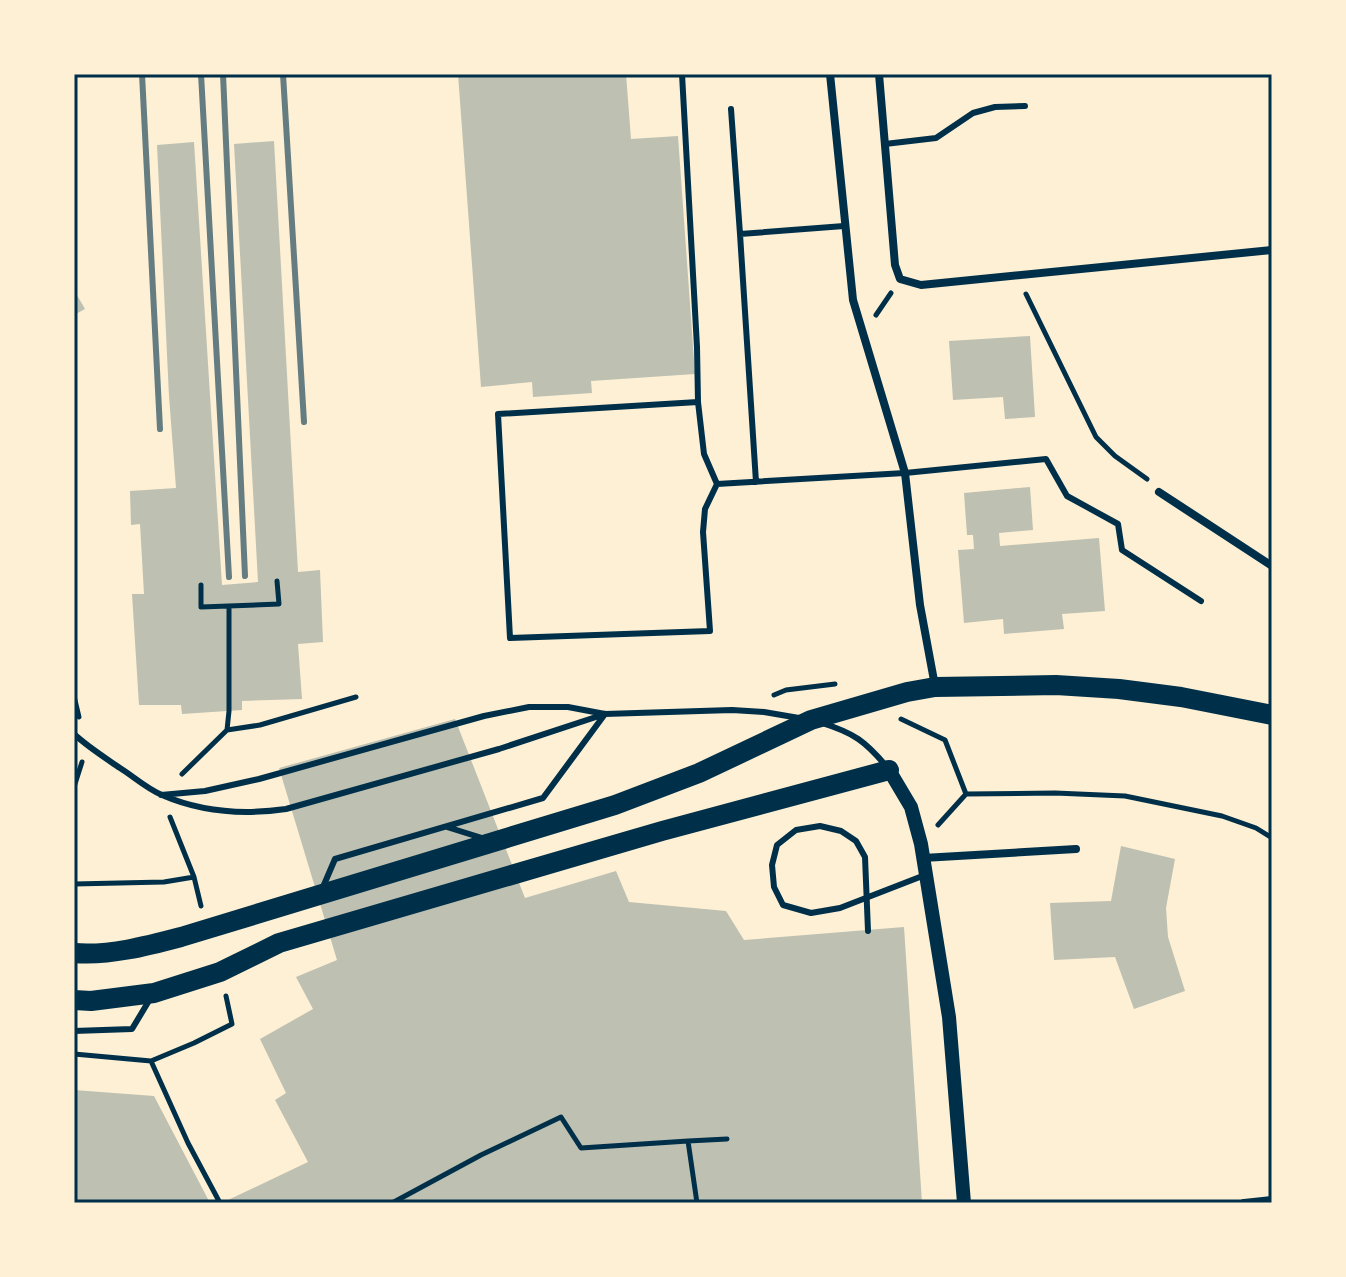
<svg xmlns="http://www.w3.org/2000/svg" width="1346" height="1277" viewBox="0 0 1346 1277" font-family="'Asap Condensed',sans-serif">
	<style>
		.building { fill: #bec0b2 }
		.lines { fill: none; stroke-linecap: round; stroke-linejoin: round }
		.path { stroke: #003049; stroke-width: 5 }
		.service { stroke: #003049; stroke-width: 6 }
		.minor { stroke: #003049; stroke-width: 8 }
		.tertiary { stroke: #003049; stroke-width: 14 }
		.primary { stroke: #003049; stroke-width: 20 }
		.rail { stroke: #657d81; stroke-width: 6 }
		.neatline { fill: none; stroke: #003049; stroke-width: 3 }
	</style>
	<rect width="100%" height="100%" fill="#fdf0d5"/>
	<!-- building -->
	<path class="building" d="M458 74H626L631 139 678 136 695 374 591 381 592 393 533 397 532 382 481 387Z
		M274 141 298 572 320 570 323 642 298 644 302 699 242 701V710L182 714 181 705H139L132 594H144L140 524 131 525 130 491 176 488 169 396 157 145 194 142 222 585 258 582 234 144Z
		M74 290 85 309 74 315Z
		M1030 336 1035 417 1005 419 1003 397 953 400 949 341Z
		M1030 487 1033 530 999 533 1000 546 1099 538 1105 611 1062 614 1064 629 1004 634 1003 619 964 623 958 550 974 549 973 535H967L964 493Z
		M455 719 525 898 616 871 629 902 726 911 744 940 904 927 922 1203H230L228 1200 308 1162 275 1100 286 1093 260 1039 313 1009 296 977 337 960 279 768Z
		M1121 846 1175 859 1166 908 1168 937 1185 991 1134 1009 1115 957 1054 960 1050 903 1111 901Z
		M74 1090 154 1096 210 1203H74Z"/>
	<g class="lines">
		<!-- path -->
		<path class="path" d="M1026 294 1096 437 1115 456 1147 479
			M876 315 891 293
			M201 585V607L279 604 277 581
			M774 695 786 690 835 684
			M74 696 79 717
			M901 719 945 740 966 794
			M227 730 260 725 356 697
			M182 774 227 730 229 711V606
			M74 787 82 762
			M170 817 194 877 201 906
			M938 825 966 794 1055 793 1125 796 1222 816 1256 828 1272 838
			M74 884 164 882 194 877
			M74 1054 151 1061 194 1043 232 1024 226 996
			M151 1061 188 1143 220 1203
			M688 1141 727 1139
			M392 1203 481 1155 561 1117 581 1148 688 1141 697 1203"/>
		<!-- service -->
		<path class="service" d="M682 74 697 347 698 402 704 454 717 484
			M731 109 740 234 844 226
			M885 144 936 138 973 113 995 107 1025 106
			M740 234 756 482
			M698 402 498 414 510 638 710 631 703 532 705 509 717 484 905 473 1046 459 1067 496 1118 524 1122 550 1201 601
			M822 723C854 733 865 741 887 767
			M74 734C88 747 104 757 120 768 133 776 147 789 162 795 201 812 244 815 286 809L499 749 602 715
			M161 795 205 791 259 779 484 716 529 707H568L605 714 732 710 764 712 799 718
			M447 827 482 838
			M323 887 335 859 543 798 605 714
			M868 931 865 857 856 841 841 831 820 826 796 830 777 845 772 865 774 887 783 905 811 913 840 908 925 875
			M74 1031 132 1029 150 999"/>
		<!-- minor -->
		<path class="minor" d="M830 74 853 300 905 473 920 605 935 686
			M879 74 895 265 900 279 921 285 1272 250
			M1159 492 1272 566
			M923 858 1076 849
			M1244 1203 1272 1200"/>
		<!-- tertiary -->
		<path class="tertiary" d="M889 770 911 807 921 844 949 1017 964 1203"/>
		<!-- primary -->
		<path class="primary" d="M74 953C109 956 147 946 181 937L615 805 699 773 811 720 907 692 935 687 1056 685 1119 689 1181 697 1272 715
			M74 1000 91 1001 154 993 220 972 279 943 662 831 889 770"/>
		<!-- rail -->
		<path class="rail" d="M142 74 160 429
			M201 74 229 577
			M223 74 245 576
			M283 74 304 422"/>
	</g>
	<!-- border -->
	<rect width="1346" height="1277" fill="none" stroke="#fdf0d5" stroke-width="152"/>
	<rect x="76" y="76" width="1194" height="1125" class="neatline"/>
</svg>
